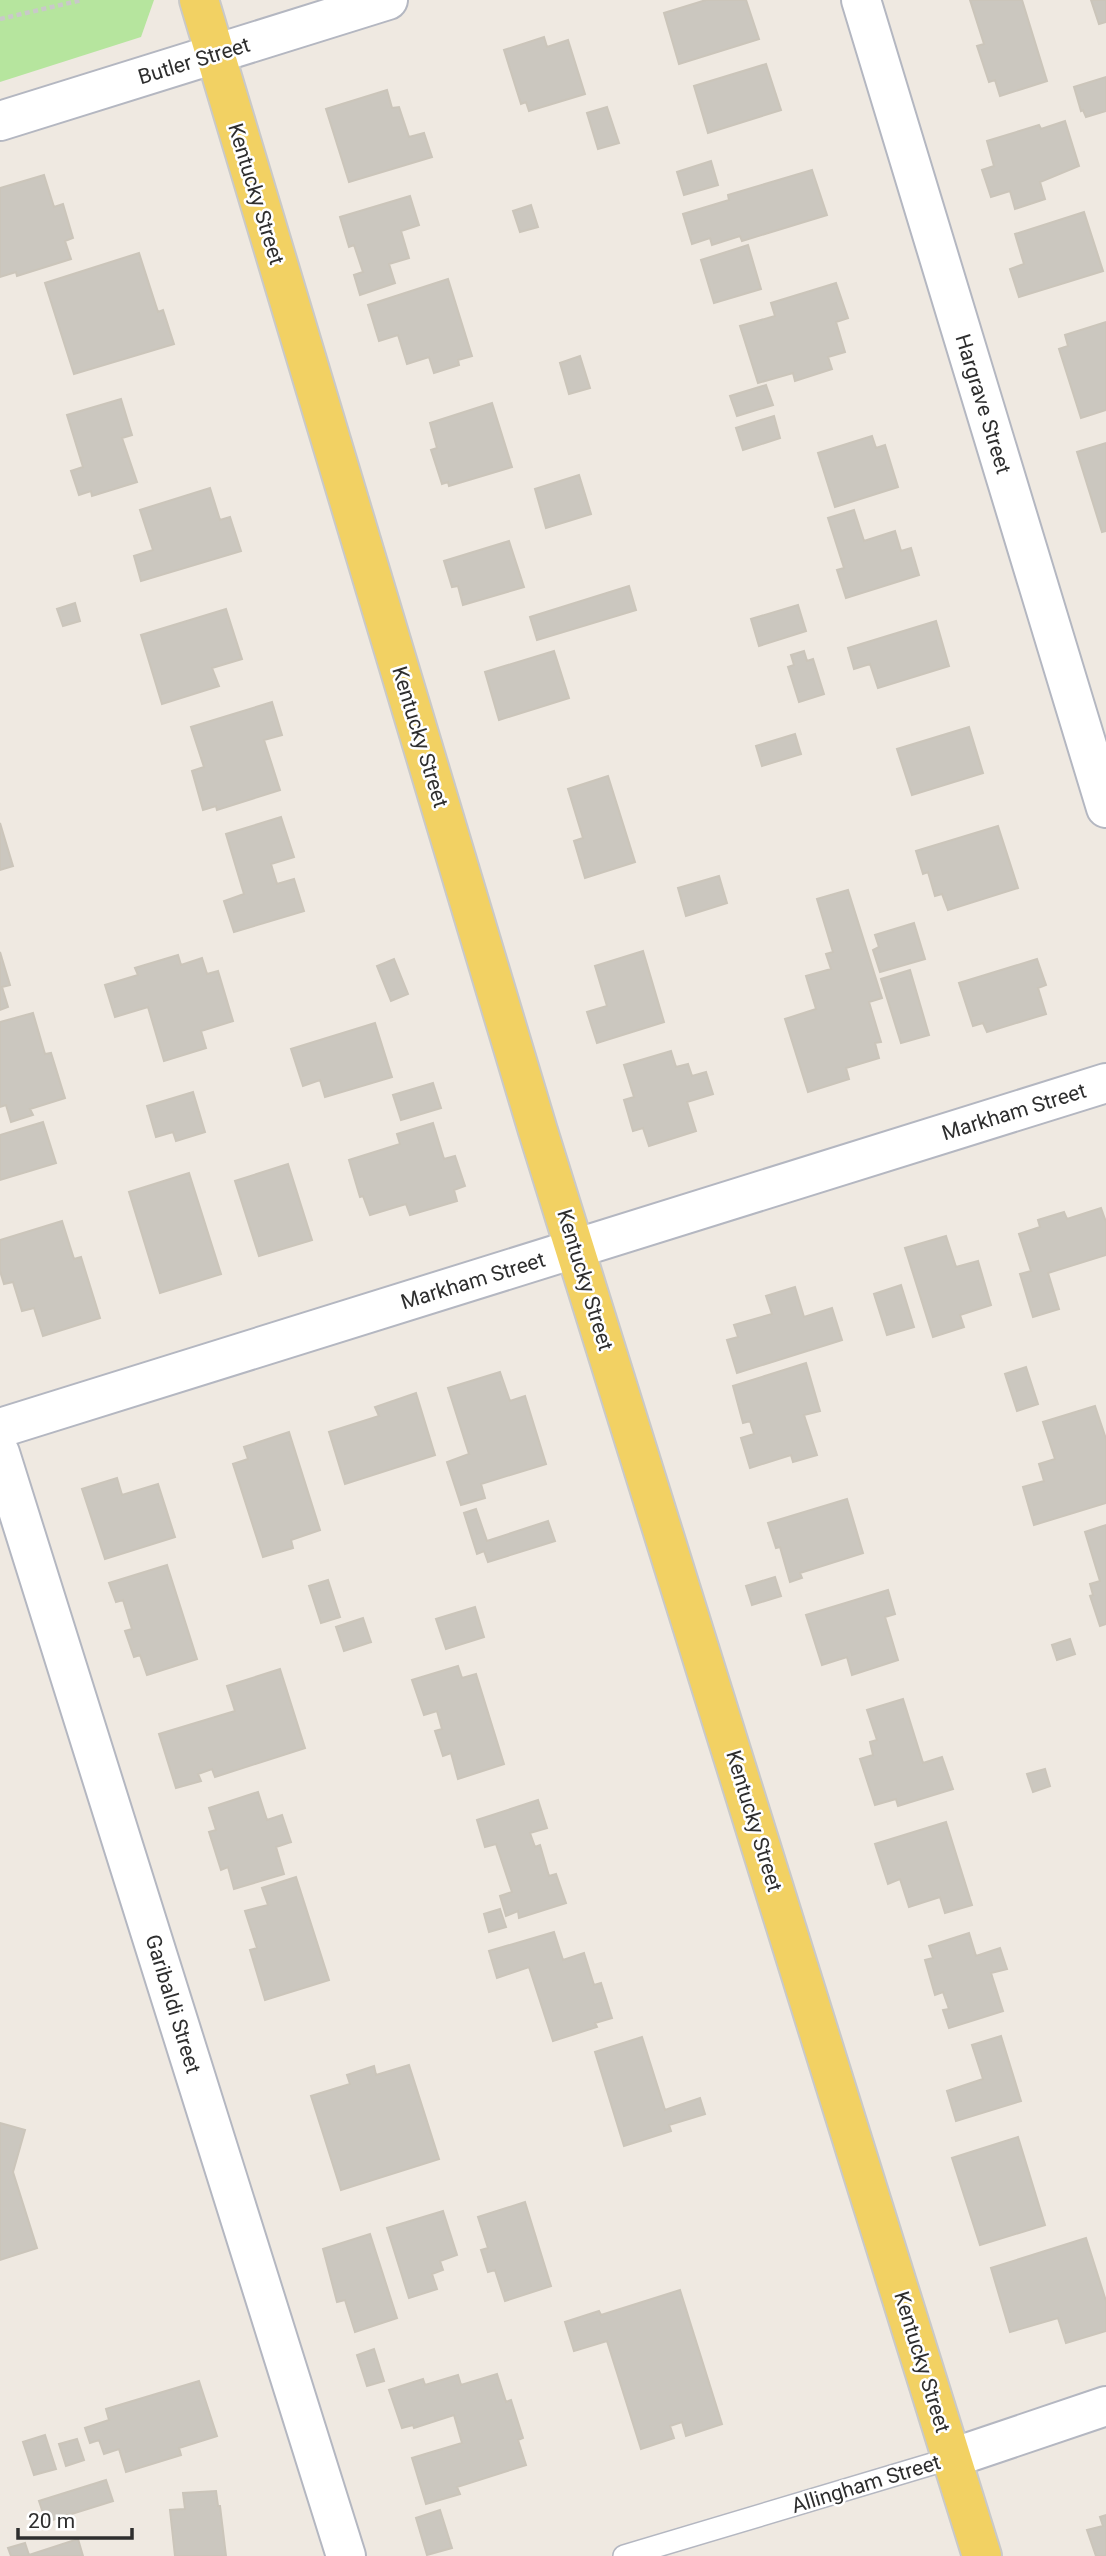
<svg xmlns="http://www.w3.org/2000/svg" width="1106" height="2556" viewBox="0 0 1106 2556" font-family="Roboto,sans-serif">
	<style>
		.green { fill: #b6e59e }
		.building { fill: #cbc7bf; stroke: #cbc5ba; stroke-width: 2 }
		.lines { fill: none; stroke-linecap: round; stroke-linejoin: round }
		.service-casing { stroke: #b4b7c1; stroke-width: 24 }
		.minor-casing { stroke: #b4b7c1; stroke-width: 42 }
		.tertiary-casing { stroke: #b4b7c1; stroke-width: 42 }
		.primary-casing { stroke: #c9c9c9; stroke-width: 42 }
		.path { stroke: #c9c9c9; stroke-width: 4.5; stroke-dasharray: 5 3.5; stroke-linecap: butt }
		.service { stroke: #fff; stroke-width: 21 }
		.minor { stroke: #fff; stroke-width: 38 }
		.tertiary { stroke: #fff; stroke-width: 38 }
		.primary { stroke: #f2d163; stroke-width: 38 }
		.labels { text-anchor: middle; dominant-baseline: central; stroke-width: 5; stroke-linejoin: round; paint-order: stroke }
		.street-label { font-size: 21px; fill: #2e2e2e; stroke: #fff }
	</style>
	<rect width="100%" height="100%" fill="#efe9e1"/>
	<!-- green -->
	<path class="green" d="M0 0H154L141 37 0 82Z"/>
	<!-- building -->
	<path class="building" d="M706 0H746L759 39 679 64 664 13Z
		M970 0H1022L1047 81 1000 96 995 80 989 82 977 46 984 44Z
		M1091 0H1106V22L1099 24Z
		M544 37 547 47 568 40 585 94 529 111 526 102 521 104 504 50Z
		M766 64 781 110 708 133 694 86Z
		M1106 77V111L1086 117 1083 110 1081 111 1074 87Z
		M387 90 392 108 399 107 409 137 424 133 432 157 349 182 326 109Z
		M607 107 619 143 598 149 587 113Z
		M1065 121 1079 166 1040 182 1045 199 1015 209 1010 191 991 197 982 170 994 166 987 141 1039 125 1041 129Z
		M711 161 718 185 684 195 677 172Z
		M812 170 827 215 742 241 740 236 712 245 710 238 692 244 683 214 729 200 728 195Z
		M44 175 54 207 63 204 73 238 65 241 71 259 17 276 16 272 0 277V188Z
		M410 196 419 225 401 231 409 258 389 264 395 283 360 295 354 275 363 272 354 245 349 247 340 217Z
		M531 205 538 227 520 232 513 211Z
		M1084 212 1103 271 1019 297 1010 269 1024 264 1015 234Z
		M748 245 761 289 714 303 701 260Z
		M139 253 158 312 163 310 174 344 74 374 45 283Z
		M448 279 472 356 458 360 459 365 434 373 429 357 407 364 398 335 379 341 368 305Z
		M836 283 848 318 836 322 845 352 828 357 832 369 795 381 793 373 758 383 740 326 775 316 771 303Z
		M1106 322V410L1081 418 1059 349 1068 346 1065 335Z
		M580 356 590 388 569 394 560 363Z
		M766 385 773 405 737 416 730 396Z
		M121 399 132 435 122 438 137 482 92 496 91 491 79 495 71 471 83 467 67 415Z
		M492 403 512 467 449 486 448 482 442 484 431 450 437 448 430 423Z
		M774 416 780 438 743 450 736 428Z
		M872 436 876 448 885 445 898 487 835 507 818 453Z
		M1106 443V531L1102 532 1077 452Z
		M579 475 591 514 546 528 535 489Z
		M210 488 220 520 230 517 241 551 141 581 134 556 153 550 140 510Z
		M854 510 864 541 895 531 901 551 911 548 919 575 846 598 837 570 844 568 828 518Z
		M509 541 524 587 463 605 458 586 452 587 444 561Z
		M629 586 636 610 537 640 530 617Z
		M75 603 80 621 63 626 57 609Z
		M798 605 806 631 759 646 751 619Z
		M226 609 242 659 212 668 219 686 162 704 141 635Z
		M936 621 949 666 878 688 870 664 854 669 848 648Z
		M554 651 569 698 499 720 485 672Z
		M804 651 807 661 813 659 824 694 799 702 788 667 794 665 791 655Z
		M272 702 282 735 264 740 280 790 217 810 216 806 203 810 192 771 204 767 191 727Z
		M969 727 983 773 912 795 897 749Z
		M795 734 801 754 762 766 756 746Z
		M608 776 635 862 585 878 574 841 583 838 568 789Z
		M281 817 294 857 271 864 277 884 294 879 304 911 234 932 224 901 244 894 226 834Z
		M0 823 13 866 0 870Z
		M998 826 1018 888 948 910 942 894 935 896 928 872 923 874 916 851Z
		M719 876 727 903 686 916 678 888Z
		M848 890 882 998 869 1002 881 1042 875 1043 879 1058 846 1068 849 1079 808 1092 785 1019 816 1009 806 976 831 969 826 954 833 952 817 899Z
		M914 923 925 959 880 972 873 950 879 947 875 935Z
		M643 951 664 1022 597 1043 587 1012 607 1006 595 966Z
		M0 952 10 985 2 987 8 1007 0 1010Z
		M178 955 181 965 202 958 207 974 218 971 233 1021 201 1031 206 1048 164 1061 148 1007 115 1017 105 985 138 975 135 968Z
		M394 959 408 994 391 1001 377 966Z
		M1037 959 1046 985 1038 988 1046 1014 987 1032 983 1023 973 1026 959 983Z
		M910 970 929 1035 901 1043 881 979Z
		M33 1013 45 1054 51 1053 65 1098 30 1109 33 1115 11 1122 6 1105 0 1107V1022Z
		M375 1023 392 1077 325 1097 320 1080 303 1086 291 1049Z
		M671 1051 676 1067 688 1064 692 1076 706 1072 713 1094 687 1102 696 1131 649 1146 643 1128 633 1131 624 1100 634 1097 624 1065Z
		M433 1083 441 1108 401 1120 393 1095Z
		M193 1092 205 1132 176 1141 173 1132 156 1137 147 1106Z
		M43 1122 56 1163 0 1180V1135Z
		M433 1123 444 1159 455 1156 465 1186 454 1190 457 1201 410 1215 406 1204 370 1215 363 1196 360 1197 349 1160 400 1144 397 1134Z
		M288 1164 312 1240 259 1256 235 1181Z
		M189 1173 221 1274 160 1293 129 1192Z
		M1101 1208 1106 1222V1255L1048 1273 1059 1309 1033 1317 1020 1274 1031 1271 1019 1234 1040 1227 1038 1220 1064 1212 1067 1219Z
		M62 1221 74 1259 81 1257 100 1318 43 1336 34 1308 22 1311 13 1282 4 1284 0 1271V1240Z
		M946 1236 956 1267 978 1261 991 1305 960 1315 964 1327 933 1337 905 1248Z
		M901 1285 914 1327 887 1335 874 1294Z
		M795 1287 804 1317 832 1308 842 1340 737 1373 727 1340 738 1337 734 1325 772 1314 766 1296Z
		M806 1363 820 1411 804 1415 817 1455 793 1462 791 1455 750 1468 741 1438 754 1434 750 1421 743 1423 733 1386Z
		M1026 1367 1038 1404 1017 1411 1005 1374Z
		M500 1372 510 1401 525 1396 546 1464 481 1484 485 1498 461 1505 447 1462 469 1454 448 1388Z
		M416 1393 435 1455 345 1484 329 1432 379 1416 375 1407Z
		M1095 1406 1106 1439V1503L1034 1525 1023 1487 1044 1481 1039 1464 1055 1459 1043 1422Z
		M289 1432 320 1530 291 1540 293 1548 263 1557 233 1464 248 1459 244 1447Z
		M117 1478 122 1495 158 1484 175 1537 105 1559 82 1489Z
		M847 1499 863 1553 800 1573 802 1578 790 1582 780 1547 776 1548 768 1523Z
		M476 1509 487 1541 548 1521 555 1541 488 1562 484 1551 477 1554 464 1513Z
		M1106 1525V1624L1100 1626 1090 1596 1093 1595 1090 1584 1100 1581 1085 1532Z
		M167 1565 197 1659 147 1675 140 1655 134 1657 125 1631 132 1629 123 1600 116 1602 109 1583Z
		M775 1577 781 1596 752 1605 746 1586Z
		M328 1580 340 1617 321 1623 309 1586Z
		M888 1590 895 1614 885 1617 898 1660 852 1675 847 1657 822 1665 806 1615Z
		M475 1607 484 1637 446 1649 436 1619Z
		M363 1618 371 1642 344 1651 336 1627Z
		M1070 1639 1075 1654 1057 1660 1052 1645Z
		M458 1666 462 1678 476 1674 504 1764 458 1779 451 1753 443 1756 435 1731 442 1729 437 1711 424 1715 412 1680Z
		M280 1669 305 1748 215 1777 212 1769 198 1774 201 1781 176 1788 159 1734 235 1711 227 1686Z
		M903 1699 923 1763 942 1757 953 1789 898 1806 896 1799 875 1805 860 1759 873 1755 870 1742 877 1740 867 1710Z
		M1045 1769 1050 1786 1033 1792 1027 1774Z
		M258 1792 267 1820 282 1815 291 1842 276 1847 284 1874 234 1889 228 1867 221 1870 209 1832 216 1830 209 1808Z
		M538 1800 547 1828 530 1833 535 1847 540 1845 549 1876 556 1874 566 1903 519 1918 518 1911 506 1916 500 1896 512 1892 496 1844 485 1847 477 1820Z
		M946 1822 972 1905 945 1913 940 1897 909 1907 900 1879 888 1884 875 1844Z
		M296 1877 329 1980 265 2000 250 1950 257 1948 245 1911 268 1905 262 1888Z
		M500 1909 506 1927 489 1932 484 1914Z
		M554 1932 563 1960 584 1953 594 1985 601 1983 612 2018 595 2023 597 2027 553 2041 529 1967 497 1978 489 1951Z
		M969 1933 976 1956 1000 1948 1007 1969 991 1973 1003 2011 949 2028 943 2010 949 2009 943 1992 935 1995 925 1960 933 1958 929 1946Z
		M1001 2036 1021 2101 956 2121 947 2091 983 2079 972 2045Z
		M642 2037 665 2110 700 2098 705 2114 669 2125 671 2131 624 2146 595 2052Z
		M409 2065 439 2159 341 2190 311 2096 350 2084 347 2075 374 2066 376 2075Z
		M0 2123 25 2130 13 2172 37 2248 0 2260Z
		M1018 2137 1045 2225 980 2245 952 2158Z
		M525 2202 551 2286 505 2301 495 2270 488 2272 481 2250 488 2248 478 2217Z
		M443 2211 457 2255 440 2261 443 2270 432 2274 437 2289 409 2298 387 2228Z
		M370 2234 397 2318 355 2332 345 2300 337 2302 323 2249Z
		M1086 2238 1106 2301V2331L1066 2343 1058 2318 1010 2332 991 2268Z
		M680 2290 722 2424 686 2436 682 2422 670 2426 674 2438 641 2449 607 2341 574 2351 565 2322 599 2311 601 2315Z
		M374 2349 384 2381 367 2386 357 2355Z
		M497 2374 506 2402 511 2400 523 2438 518 2440 526 2465 457 2487 460 2494 426 2504 412 2458 462 2443 454 2415 414 2428 413 2425 402 2428 389 2390 423 2379 425 2385 458 2375 461 2385Z
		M199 2381 217 2436 179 2448 181 2455 126 2472 119 2449 104 2454 99 2440 90 2443 85 2428 109 2420 106 2409Z
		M45 2435 56 2469 34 2475 23 2442Z
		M77 2439 84 2460 66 2466 59 2444Z
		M106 2480 113 2501 46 2522 39 2501Z
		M216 2491 218 2506H220L226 2556H175L170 2510 185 2509 183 2493Z
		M440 2510 452 2548 427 2555 416 2518Z
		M1106 2515V2556H1096L1087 2530 1103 2526 1100 2517Z
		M78 2539 83 2556H11L8 2548 25 2543 29 2555Z"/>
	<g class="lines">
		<!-- service casing -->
		<g class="service-casing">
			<path id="service" d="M624 2556 952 2458"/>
		</g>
		<!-- minor casing -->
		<g class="minor-casing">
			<path id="minor" d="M861 0 1106 808
				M0 121 388 0
				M0 1453 346 2556
				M952 2458 1106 2406"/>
		</g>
		<!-- tertiary casing -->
		<g class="tertiary-casing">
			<path id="tertiary" d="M0 1428 1106 1083"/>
		</g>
		<!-- primary casing -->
		<g class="primary-casing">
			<path id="primary" d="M199 0 538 1131 982 2556"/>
		</g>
		<!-- path -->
		<path class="path" d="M0 19 82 0"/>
		<!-- service -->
		<use href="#service" class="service"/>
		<!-- minor -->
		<use href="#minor" class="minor"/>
		<!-- tertiary -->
		<use href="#tertiary" class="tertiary"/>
		<!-- primary -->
		<use href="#primary" class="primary"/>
	</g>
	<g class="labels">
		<!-- street labels -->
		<g class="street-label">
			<text transform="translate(194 61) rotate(-17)">Butler Street</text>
			<text transform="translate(256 194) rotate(73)">Kentucky Street</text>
			<text transform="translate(983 404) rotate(73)">Hargrave Street</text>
			<text transform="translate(420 737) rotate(73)">Kentucky Street</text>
			<text transform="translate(1014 1112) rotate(-17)">Markham Street</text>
			<text transform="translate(585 1280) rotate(73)">Kentucky Street</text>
			<text transform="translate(473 1281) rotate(-17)">Markham Street</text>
			<text transform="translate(754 1821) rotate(73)">Kentucky Street</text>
			<text transform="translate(173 2004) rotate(73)">Garibaldi Street</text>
			<text transform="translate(922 2362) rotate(73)">Kentucky Street</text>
			<text transform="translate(866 2484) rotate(-17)">Allingham Street</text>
		</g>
	</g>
	<!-- scale -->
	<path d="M18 2528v10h114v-10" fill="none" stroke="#2e2e2e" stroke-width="3.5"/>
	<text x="28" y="2528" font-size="21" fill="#2e2e2e" stroke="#ffffff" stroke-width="5" paint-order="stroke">20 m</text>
</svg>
